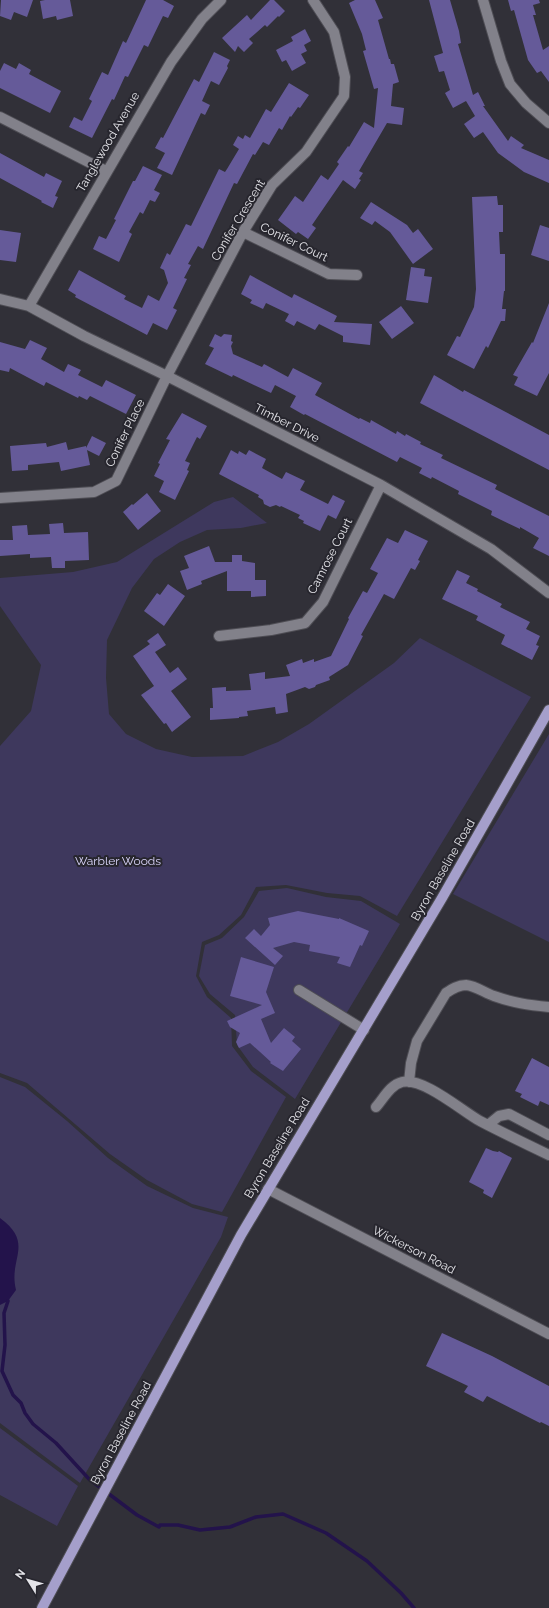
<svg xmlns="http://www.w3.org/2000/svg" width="549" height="1608" viewBox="0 0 549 1608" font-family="Raleway,sans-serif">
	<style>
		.green { fill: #3e385d }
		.water { fill: #23134b }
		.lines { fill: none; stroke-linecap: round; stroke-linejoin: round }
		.stream { stroke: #23134b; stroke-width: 3.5 }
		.building { fill: #655a99 }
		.minor-casing { stroke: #4e4d54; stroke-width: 12 }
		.major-casing { stroke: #4e4d54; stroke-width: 12 }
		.minor { stroke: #82818a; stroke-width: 10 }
		.major { stroke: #a59fcb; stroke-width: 10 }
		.labels { text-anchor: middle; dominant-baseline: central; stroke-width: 4; stroke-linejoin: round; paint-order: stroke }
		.street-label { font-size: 12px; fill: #e5e5ea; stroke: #27262e }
		.park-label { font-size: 12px; fill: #dbd6fc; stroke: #27262e }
	</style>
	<rect width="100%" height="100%" fill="#313038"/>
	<!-- green -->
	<path class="green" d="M233 497 267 523 241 528 207 530 180 542 154 559 132 588 107 640 106 678 109 714 126 734 156 749 192 757 243 756 278 742 309 724 394 663 420 638 531 697 397 916 360 896 327 893 286 885 256 887 241 915 219 935 202 942 196 976 207 997 231 1018 232 1046 251 1071 286 1097 222 1212 192 1204 147 1180 110 1154 27 1083 0 1073V746L31 711 41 665 0 606V578L73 572 117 562 214 502Z
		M549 734V942L453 894Z
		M287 888 326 897 361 901 400 924 295 1099 253 1067 237 1045 235 1015 210 994 199 976 205 945 222 938 244 917 259 891Z
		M0 1077 25 1087 67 1121 108 1158 147 1186 193 1208 228 1217 221 1237 80 1483 0 1423Z
		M0 1428 78 1486 57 1526 0 1495Z"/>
	<!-- water -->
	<path class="water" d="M0 1218C35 1244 8 1258 16 1290L8 1301 0 1305Z"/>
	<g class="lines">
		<!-- stream -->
		<path class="stream" d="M8 1301 4 1313 5 1345 2 1371 13 1395 21 1403 25 1413 33 1424 56 1443 89 1479 137 1515 159 1527 160 1525H178L200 1530 230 1527 256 1517 283 1514 326 1533 367 1561 401 1593 414 1608"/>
	</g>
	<!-- building -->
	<path class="building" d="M1 0H33L27 17 14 12 11 20 0 16Z
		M45 0H70L73 16 57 20 56 16 43 19 40 1Z
		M146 0H163L174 6 168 18 163 16 148 47 144 45 128 77 125 76 114 100 112 99 92 138 69 127 74 117 82 121 92 101 89 99 102 72 108 75 123 41 126 43Z
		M270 0H274L285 11 279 17 278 16 267 27 265 25 249 39 253 43 244 52 238 46 235 52 222 38 247 15 251 20Z
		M355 0H375L383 18 378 20 389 59H390L391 64H394L399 82 393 84 391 106 404 108 402 125 387 123 359 171 363 173 359 179 361 180 355 189 343 180 312 225 316 228 308 239 298 232 296 234 278 220 295 196 303 202 321 175 328 180 339 164 337 162 348 146 349 147 364 122 374 128 378 88 374 89 363 51 366 50 362 34 349 3Z
		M429 0H450L459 31 461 43 458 44 473 95 478 92 485 106H483L508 141 511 136 524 145 521 148 549 160V183L524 172 498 153 483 132 474 138 464 124 475 116 466 101 453 108 445 93 450 90 444 71 439 72 434 56 443 53Z
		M508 0H539L540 3 533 5 536 15H533L543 50 549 46V82L541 71 537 73 528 60 514 10 511 11Z
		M305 29 311 41 304 45 307 51 301 54 306 63 292 71 286 60 282 62 276 50 293 41 291 37Z
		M214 52 230 60 227 66 228 68 219 85 211 81 202 101 210 105 205 115 201 113 172 175 157 168 165 153 155 148 161 137 163 138 194 79 199 82Z
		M4 63 16 69 19 63 31 70 29 74 61 91 50 113 0 88V71Z
		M289 83 309 95 300 108 298 107 291 117 290 116 282 130 279 128 269 145 263 142 255 155 253 154 237 184 234 183 203 249 198 246 188 264 191 265 184 278 187 279 173 308 177 310 167 330 153 323 147 335 75 297 76 295 68 290 79 270 126 296 124 299 142 308 148 295 159 301 168 283 164 270 160 268 167 253 170 255 186 224 191 226 219 169 225 172 227 169 239 149 233 145 238 136 243 139 245 135 250 138 266 109 271 112Z
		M0 153 44 177 46 173 62 181 55 196 58 197 53 208 41 202 42 201 0 178Z
		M143 166 162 175 154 190 160 193 155 202 150 200 143 214 140 212 129 232 132 234 119 262 93 249 99 236 106 239 116 220 114 219 133 181H135Z
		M497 196 498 205H503V232H499L500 254H505V291H504L502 309H506L505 321H501L488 348 486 346 474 369 447 355 457 336 460 337 474 307 476 289 472 197Z
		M371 202 407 225 413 233 418 229 433 249 413 264 390 232 375 221 372 225 360 218Z
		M540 225 549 228V261L531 255Z
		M0 230 21 233 16 262 0 260Z
		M411 267 425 269 424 276 432 277 428 303 406 300Z
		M250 275 292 298 294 294 337 316 334 322 372 324 370 345 343 342V336L319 324 315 330 297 321 294 326 285 321 289 314 266 303 263 309 250 303 252 300 241 294Z
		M549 303V373L537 396 514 385 518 377 513 375 532 342 533 343Z
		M401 306 414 323 392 339 379 322Z
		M215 334 221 337 224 334 232 335 231 341 233 342 231 346 233 354 262 367 264 364 288 377 293 368 322 383 315 395 359 419 360 418 370 423 371 420 396 434 397 431 405 436 406 434 421 442 420 444 443 455 441 458 497 485 495 489 549 516V556L533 548 539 538 520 527V529L491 515 492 511 458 494 459 491 432 477 431 479 419 473 422 468 400 457 397 462 305 414 304 415 290 407 296 396 275 385 271 393 233 375 232 377 205 364 214 348 209 346Z
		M30 340 47 348 41 359 64 372 68 364 81 370 78 375 102 387 106 380 136 395 126 414 90 396 87 400 79 396 78 398 46 382 44 386 10 368 9 372 0 370V342L25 349Z
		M434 375 463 392 464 390 549 435V470L420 403Z
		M182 413 207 426 200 439 197 437 185 461 190 463 187 470 189 471 175 500 159 492 164 481 154 476 160 464 158 463 170 440 166 439Z
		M92 436 106 443 99 456 87 450 90 465 61 471 59 462 28 465V470L12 471 10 446 46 443 47 447 66 442 68 450 86 446V448Z
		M231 450 238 454 239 451 246 455 249 450 266 459 262 468 282 479 286 472 305 481 300 490 328 504 333 495 345 501 336 519 328 515 320 531 303 523 304 521 298 518 300 515 281 506 280 507 276 505 270 507 264 504 263 500 258 497 259 495 219 474Z
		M147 493 161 511 138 530 123 512 132 504 133 505Z
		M63 523 64 533 88 532 89 560 65 561V568H52L51 557 30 558V554L0 556V540H13L12 526 27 525 28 535 50 534 49 524Z
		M405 530 428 541 418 560 420 561 415 570 411 568 394 599 384 594 361 635 363 636 348 665 329 677 330 680 316 685 315 687 309 689 305 687 286 694 288 712 276 714 275 707 247 711 248 716 239 717V718L210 720V708H213L212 688 226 687V691L251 690 249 674 265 672V679L290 676 286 665 302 659 303 663 314 659V662L331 656 349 619 348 618 363 591 367 593 378 573 370 569 387 538 398 543Z
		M209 546 215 562H232V555H242V561L255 563V580H266V596L251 597V591H227V571L201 581 202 584 187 590 180 571 189 568 184 556Z
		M457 570 470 576 466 583 478 589 477 591 502 604 500 607 530 622 526 629 540 636 536 645 539 646 532 660 501 644 505 635 476 620 478 616 442 599Z
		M168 584 185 596 164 626 144 611 157 593 160 595Z
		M158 633 166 645 155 652 170 673 178 667 187 679 171 691 191 717 172 732 166 723 164 724 141 695 154 686 133 656 150 644 147 641Z
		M298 911 339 919V918L369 931 362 946 360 945 350 967 337 963 340 957 309 951 310 945 294 942 273 948 283 956 275 965 245 938 254 929 261 936 270 925 268 918Z
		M241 957 274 967 266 992 275 1013 261 1019 271 1043 284 1028 295 1037 292 1041 301 1049 283 1071 270 1063 271 1062 250 1043 239 1048 236 1042 240 1033 230 1027 227 1021 262 1005 230 996Z
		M532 1058 549 1067V1105L540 1101 538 1106 520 1097 522 1094 515 1091Z
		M486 1148 493 1151 498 1152 499 1151 512 1158 492 1198 483 1193 484 1190 469 1182Z
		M442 1333 492 1356 549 1386V1426L541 1422 540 1423 487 1396 483 1402 464 1392 468 1386 426 1366Z"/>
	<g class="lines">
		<!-- minor casing -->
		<g class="minor-casing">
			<path id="minor" d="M483 0 501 61 510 84 526 103 549 123
				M0 117 106 171
				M243 232 329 274 357 275
				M0 299 29 306 84 336 167 376 381 485 491 549 549 593
				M29 306 171 62 202 19 221 0
				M0 498 94 492 116 481 167 376 243 232 272 185 306 152 344 96 345 77 334 32 313 0
				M219 636 271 630 305 623 323 602 381 485
				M299 990 364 1030
				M409 1082 411 1063 417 1041 446 993C452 989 458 985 466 985 476 986 485 993 494 996 514 1003 528 1005 549 1007
				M376 1107C384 1098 390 1085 402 1082 423 1077 462 1111 480 1121 503 1133 526 1144 549 1155
				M488 1125 499 1116 509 1114 549 1135
				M268 1189 549 1334"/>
		</g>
		<!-- major casing -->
		<g class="major-casing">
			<path id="major" d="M42 1608 241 1235 442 898 549 710"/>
		</g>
		<!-- minor -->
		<use href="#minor" class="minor"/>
		<!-- major -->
		<use href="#major" class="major"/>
	</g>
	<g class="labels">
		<!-- street labels -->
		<g class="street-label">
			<text transform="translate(108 142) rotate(-60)">Tanglewood Avenue</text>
			<text transform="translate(238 220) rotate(-59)">Conifer Crescent</text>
			<text transform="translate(294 242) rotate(26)">Conifer Court</text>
			<text transform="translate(287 423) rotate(27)">Timber Drive</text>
			<text transform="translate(125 433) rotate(-64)">Conifer Place</text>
			<text transform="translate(330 556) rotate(-63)">Camrose Court</text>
			<text transform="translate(443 870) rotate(-60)">Byron Baseline Road</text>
			<text transform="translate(277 1148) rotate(-59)">Byron Baseline Road</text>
			<text transform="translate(414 1250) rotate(27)">Wickerson Road</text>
			<text transform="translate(121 1433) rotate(-62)">Byron Baseline Road</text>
		</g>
		<!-- park labels -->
		<g class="park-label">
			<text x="118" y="861">Warbler Woods</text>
		</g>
	</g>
	<!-- north arrow -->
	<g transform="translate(28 1580) rotate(307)" stroke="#27262e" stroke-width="3" paint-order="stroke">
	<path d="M0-3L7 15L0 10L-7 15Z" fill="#e5e5ea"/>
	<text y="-6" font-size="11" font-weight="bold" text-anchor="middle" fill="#e5e5ea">N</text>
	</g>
</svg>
